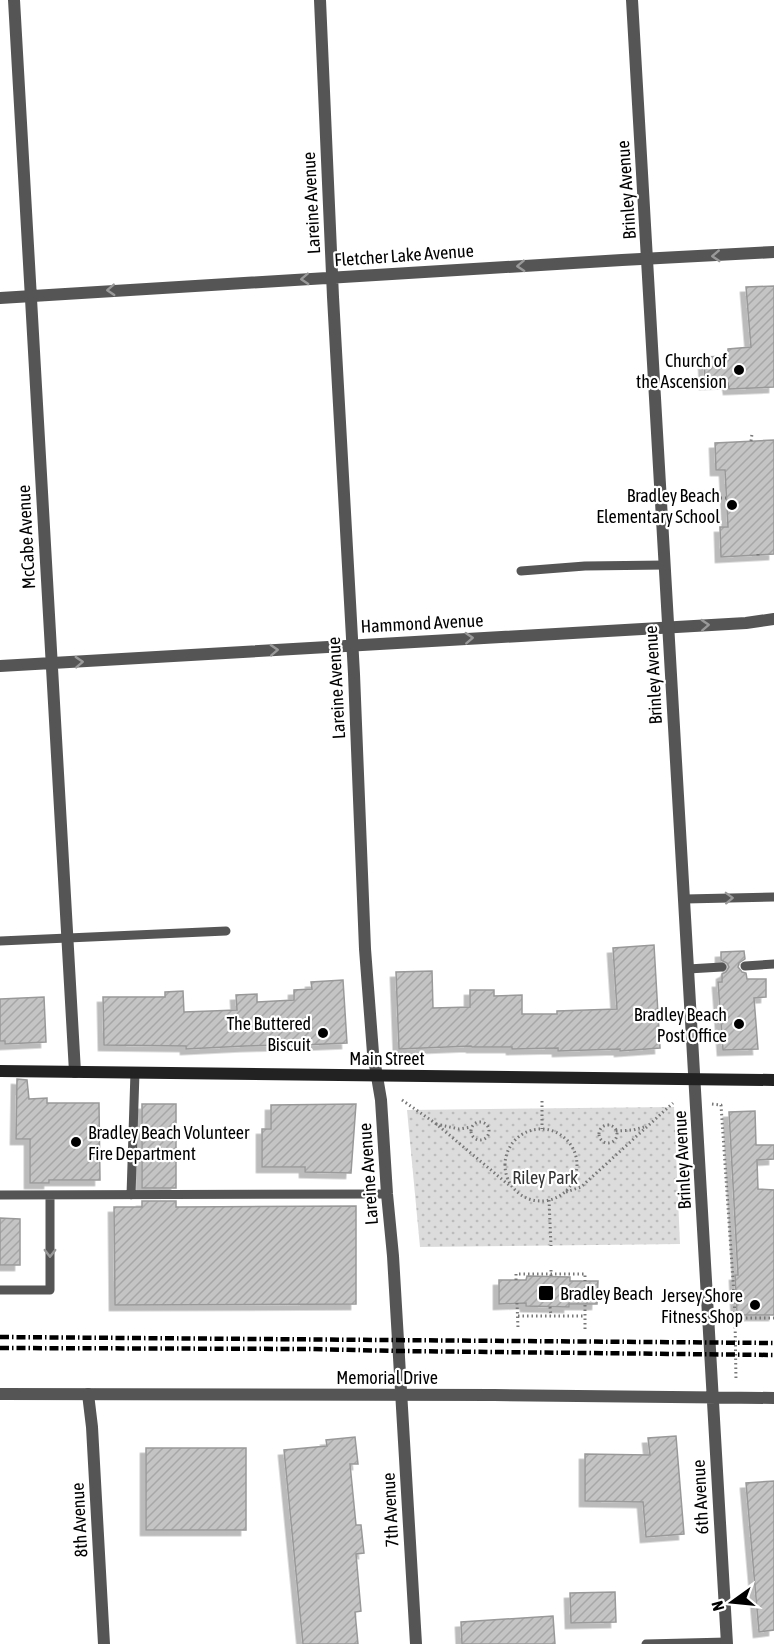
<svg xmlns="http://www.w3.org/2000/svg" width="774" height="1644" viewBox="0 0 774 1644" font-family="'Asap Condensed',sans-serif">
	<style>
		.grass { fill: url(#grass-dots) }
		.building { fill: url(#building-hatch); stroke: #999; stroke-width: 1.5; filter: url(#shadow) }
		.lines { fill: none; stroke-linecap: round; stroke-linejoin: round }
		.path { stroke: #777; stroke-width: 3; stroke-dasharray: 1.5 3; stroke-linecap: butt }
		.service { stroke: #555; stroke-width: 9 }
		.minor { stroke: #555; stroke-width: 12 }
		.tertiary { stroke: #555; stroke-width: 12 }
		.secondary { stroke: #222; stroke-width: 12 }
		.rail { stroke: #000; stroke-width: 4.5; stroke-dasharray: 9 3 1.5 3; stroke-linecap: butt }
		.oneway { stroke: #999 }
		.poi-dot { fill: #000; stroke: #fff; stroke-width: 2 }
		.labels { text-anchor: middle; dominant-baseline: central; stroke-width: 4.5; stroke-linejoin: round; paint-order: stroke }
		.street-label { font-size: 18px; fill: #000; stroke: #fff }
		.poi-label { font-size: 18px; fill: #000; stroke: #fff; text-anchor: end }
		.park-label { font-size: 18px; fill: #333; stroke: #fff }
	</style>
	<defs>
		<pattern id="grass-dots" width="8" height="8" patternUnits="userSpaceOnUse" patternTransform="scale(1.5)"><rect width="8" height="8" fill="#dcdcdc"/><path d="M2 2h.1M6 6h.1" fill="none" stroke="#bbb" stroke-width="1.8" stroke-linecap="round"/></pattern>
		<pattern id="building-hatch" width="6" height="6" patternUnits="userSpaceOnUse" patternTransform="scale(1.5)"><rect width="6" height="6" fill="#c4c4c4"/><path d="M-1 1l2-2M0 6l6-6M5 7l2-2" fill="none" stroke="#a7a7a7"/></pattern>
		<filter id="shadow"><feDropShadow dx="-5.5" dy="5.5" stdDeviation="0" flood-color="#0004"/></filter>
	</defs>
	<rect width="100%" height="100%" fill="#fff"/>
	<!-- grass -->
	<path class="grass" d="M674 1107 680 1244 420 1247 407 1110Z"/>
	<!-- building -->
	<path class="building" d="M774 286V387L729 389 728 383 705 384 704 357 728 356V349L751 347 746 287Z
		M774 440V554L721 557 720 527H728L725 470H716L715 443Z
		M654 945 660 1048 620 1051V1049L558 1051V1048L512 1049V1047H472L471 1046 399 1049 396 972 432 971 433 1008 470 1007V990H494V996L522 995V1014H557V1011L617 1009 613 948Z
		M744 951 745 959 739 963 738 967 742 972 746 973 747 979H766V997L754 998 758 1049 723 1050 718 982H722V974L726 972 729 967 727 963 721 960V952Z
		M343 980 347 1043 281 1046V1045L245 1046 186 1049V1046L104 1045 103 997H165V992L183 991 184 1012 237 1010 236 995 257 994V1002L294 1000V990L312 989 311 982Z
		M44 997 46 1042 5 1044V1041H0V999Z
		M17 1079 27 1080 29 1099 47 1098V1103H99L100 1180H49V1183H30V1139H16Z
		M142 1104H176V1188H142Z
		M356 1104 351 1173 305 1172V1167H262V1129H271V1105Z
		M755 1111 756 1145H774V1159L757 1160 758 1189 774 1190V1315H737L735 1275H738L729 1112Z
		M142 1201H176V1207L356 1206V1304L115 1305 114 1207H142Z
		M0 1218 20 1219V1265H0Z
		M527 1276 570 1277V1281H598L597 1304H569V1307L526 1306V1303L499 1304V1280H526Z
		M676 1436 684 1534 646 1537 643 1502 585 1501V1454L650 1455 648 1438Z
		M355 1437 358 1464H350L356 1525H361L364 1553 356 1554 361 1611 355 1612 358 1644H303L284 1450 327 1446 326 1440Z
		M146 1448H246V1530H146Z
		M774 1481V1630L759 1632 746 1483Z
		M615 1592 616 1622 571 1623 570 1593Z
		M553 1616 555 1644H462L461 1622Z"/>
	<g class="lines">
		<!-- path -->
		<path class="path" d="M751 441 752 434
			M716 498H726
			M758 554V557
			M402 1100 435 1123 510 1186
			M542 1101V1129
			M712 1104 721 1105 734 1295
			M471 1131a9 9 0 1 1 18 0a9 9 0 1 1-18 0Z
			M436 1124 459 1129 471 1127
			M599 1134a9 9 0 1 1 18 0a9 9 0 1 1-18 0Z
			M505 1165a36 36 0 1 1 72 0a36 36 0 1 1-72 0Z
			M616 1131 633 1130 644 1127
			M566 1192 581 1187 673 1103
			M549 1200 551 1246
			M551 1270V1277
			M516 1280V1274H585V1281
			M736 1295H734L735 1318H774
			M517 1303 518 1328
			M550 1307 551 1316
			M518 1316H585
			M735 1318 736 1381
			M585 1329V1304"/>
		<!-- service -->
		<path class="service" d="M521 571 585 566 665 565
			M685 899 774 897
			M0 941 226 931
			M745 966 774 964
			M688 969 722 967
			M0 1195 387 1194
			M131 1195 135 1072
			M0 1290H50V1195
			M646 1644 727 1642"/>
		<!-- minor -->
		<path class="minor" d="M14 0 75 1072
			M320 0 333 297 354 674 365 949 373 1053 381 1100 387 1194 393 1256 416 1644
			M0 298 622 260 774 252
			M0 666 746 623 774 619
			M88 1394 92 1427 104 1644"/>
		<!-- tertiary -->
		<path class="tertiary" d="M632 0 727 1644
			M0 1394 494 1395 774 1398"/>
		<!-- secondary -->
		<path class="secondary" d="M0 1071 774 1080"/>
		<!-- rail -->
		<path class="rail" d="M0 1337 774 1343
			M0 1348 310 1349 399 1351 774 1355"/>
	</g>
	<!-- one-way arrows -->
	<defs><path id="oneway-chevron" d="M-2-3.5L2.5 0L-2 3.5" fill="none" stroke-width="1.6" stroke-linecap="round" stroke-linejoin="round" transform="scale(1.5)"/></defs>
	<g class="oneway">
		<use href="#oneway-chevron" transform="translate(716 256) rotate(177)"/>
		<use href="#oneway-chevron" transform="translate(521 266) rotate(177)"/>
		<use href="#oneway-chevron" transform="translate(305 279) rotate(177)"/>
		<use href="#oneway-chevron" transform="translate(111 290) rotate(177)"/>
		<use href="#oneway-chevron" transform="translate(705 625) rotate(-3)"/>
		<use href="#oneway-chevron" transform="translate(469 638) rotate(-3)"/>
		<use href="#oneway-chevron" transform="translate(274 650) rotate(-3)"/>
		<use href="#oneway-chevron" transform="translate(79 662) rotate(-3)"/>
		<use href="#oneway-chevron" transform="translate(729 898) rotate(-2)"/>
		<use href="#oneway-chevron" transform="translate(50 1253) rotate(90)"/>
	</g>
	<!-- markers -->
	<g class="poi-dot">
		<circle cx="739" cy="370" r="6"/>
		<circle cx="732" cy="505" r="6"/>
		<circle cx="739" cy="1024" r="6"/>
		<circle cx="323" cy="1033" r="6"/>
		<circle cx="76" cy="1142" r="6"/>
		<rect x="538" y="1285" width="16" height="16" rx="3"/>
		<circle cx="755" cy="1305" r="6"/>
	</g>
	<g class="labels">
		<!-- street labels -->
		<g class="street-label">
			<text transform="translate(626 190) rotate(-94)">Brinley Avenue</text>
			<text transform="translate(311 203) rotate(-93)">Lareine Avenue</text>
			<text transform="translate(404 255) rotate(-4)">Fletcher Lake Avenue</text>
			<text transform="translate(26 537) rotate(-93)">McCabe Avenue</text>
			<text transform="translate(422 623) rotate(-3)">Hammond Avenue</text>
			<text transform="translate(653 675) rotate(-93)">Brinley Avenue</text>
			<text transform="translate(336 688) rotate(-93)">Lareine Avenue</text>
			<text x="387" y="1058">Main Street</text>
			<text transform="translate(682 1160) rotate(-93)">Brinley Avenue</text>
			<text transform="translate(368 1174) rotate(-94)">Lareine Avenue</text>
			<text x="387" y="1377">Memorial Drive</text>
			<text transform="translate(700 1497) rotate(-93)">6th Avenue</text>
			<text transform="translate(390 1510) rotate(-93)">7th Avenue</text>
			<text transform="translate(79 1520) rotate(-93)">8th Avenue</text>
		</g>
		<!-- poi labels -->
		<g class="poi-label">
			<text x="727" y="360">Church of<tspan x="727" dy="21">the Ascension</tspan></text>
			<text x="720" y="495">Bradley Beach<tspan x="720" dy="21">Elementary School</tspan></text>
			<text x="727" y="1014">Bradley Beach<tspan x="727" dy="21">Post Office</tspan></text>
			<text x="311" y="1023">The Buttered<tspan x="311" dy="21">Biscuit</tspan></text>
			<text x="88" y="1132" text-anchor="start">Bradley Beach Volunteer<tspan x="88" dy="21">Fire Department</tspan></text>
			<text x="560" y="1293" text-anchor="start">Bradley Beach</text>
			<text x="743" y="1295">Jersey Shore<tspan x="743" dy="21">Fitness Shop</tspan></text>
		</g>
		<!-- park labels -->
		<g class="park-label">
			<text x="545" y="1177">Riley Park</text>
		</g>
	</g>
	<!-- north arrow -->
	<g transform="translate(732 1602) rotate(255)" stroke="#ffffff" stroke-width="4.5" paint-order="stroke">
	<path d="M0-4.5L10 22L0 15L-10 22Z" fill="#000000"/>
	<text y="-9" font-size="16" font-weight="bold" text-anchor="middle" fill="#000000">N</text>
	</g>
</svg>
